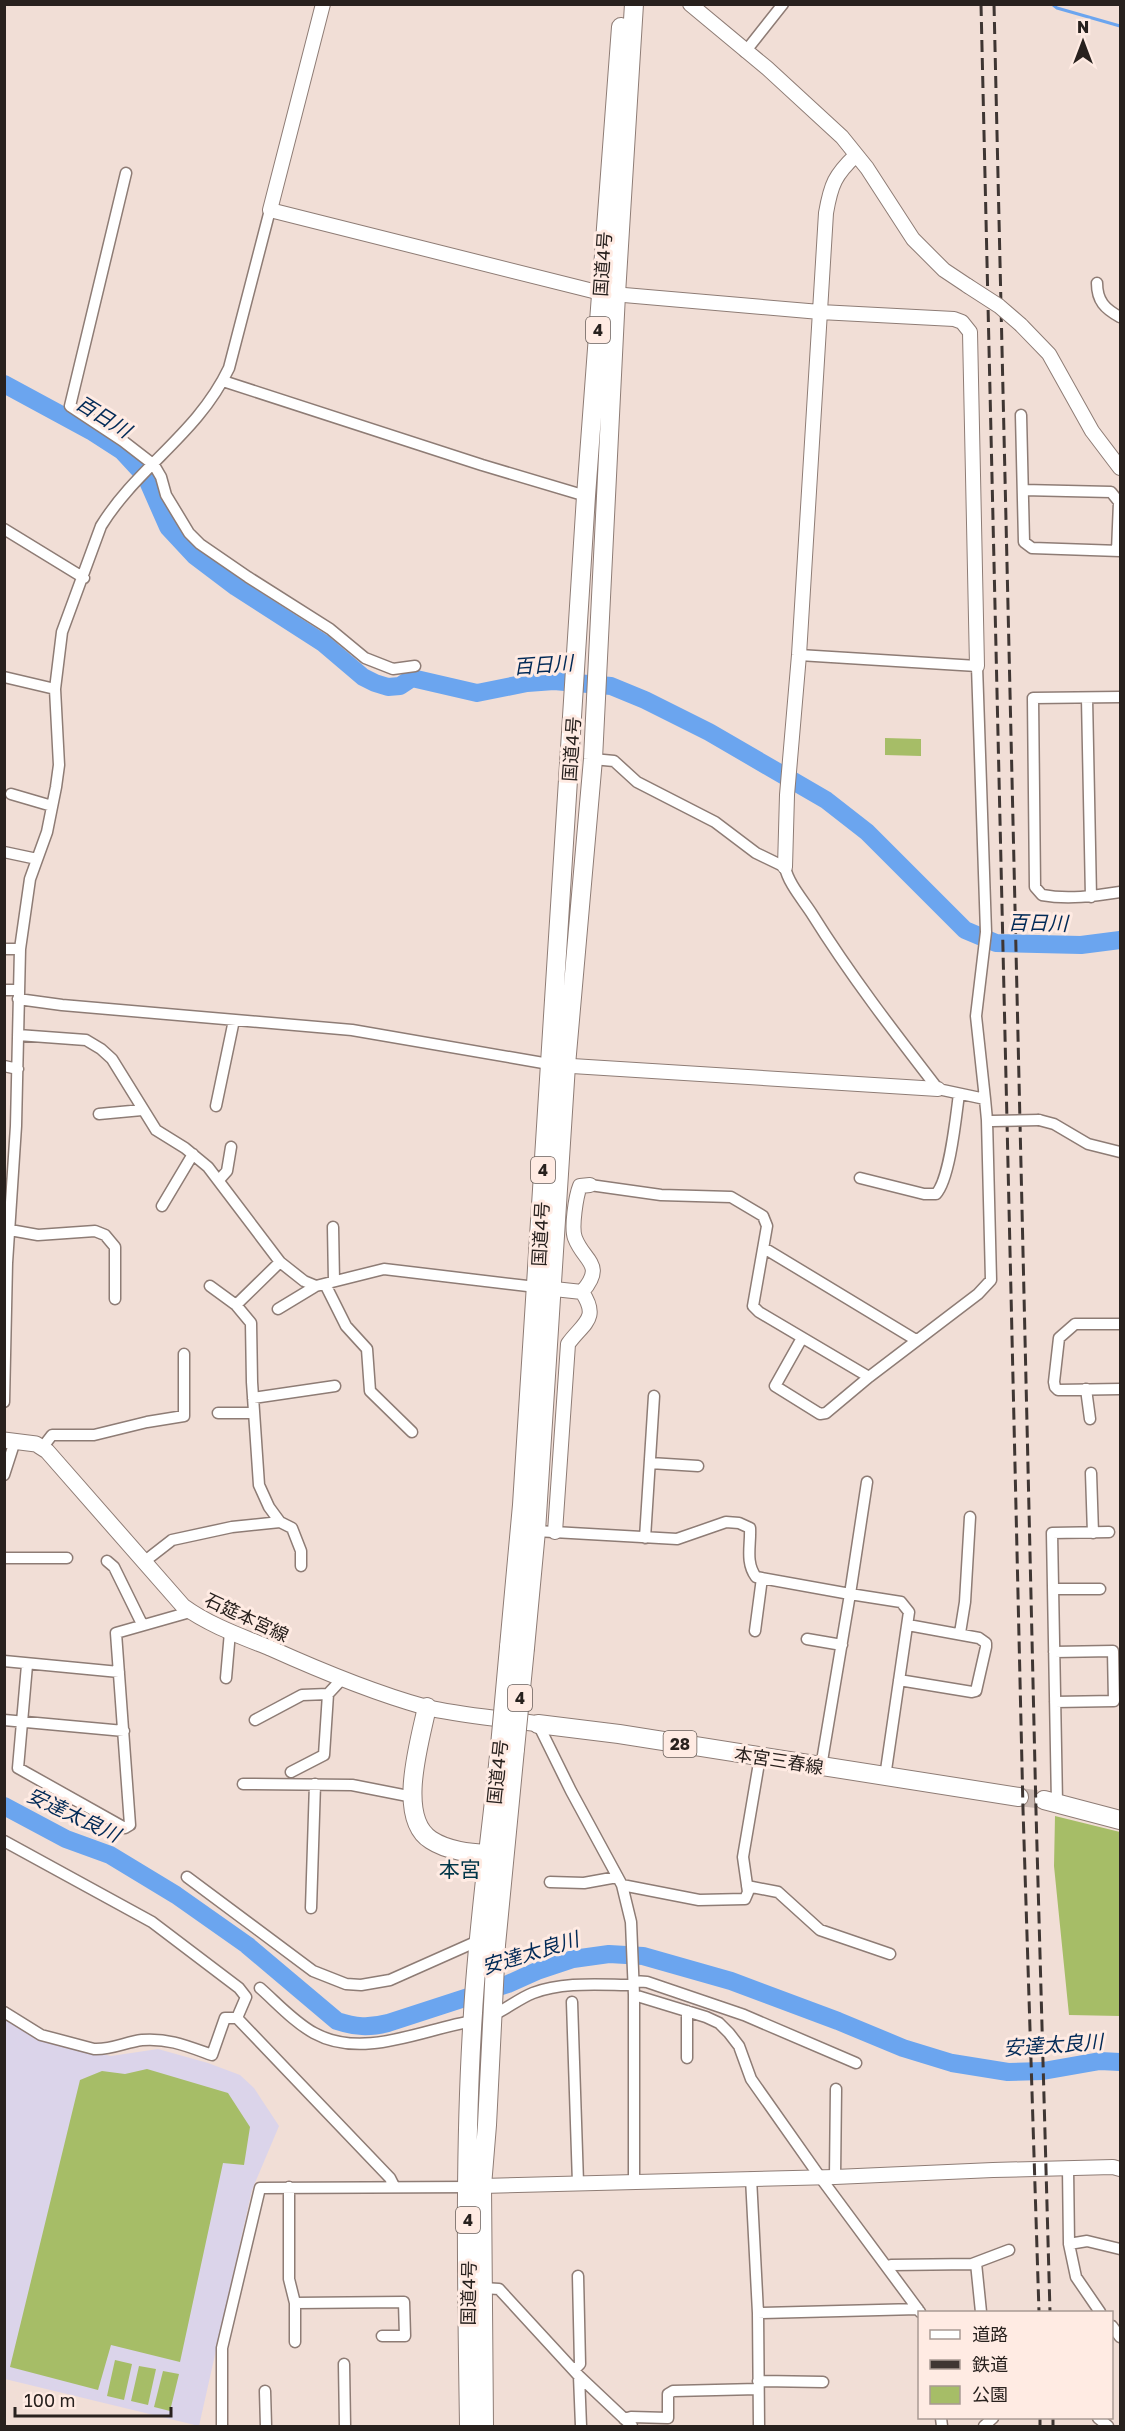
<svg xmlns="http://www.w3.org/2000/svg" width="1125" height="2431" viewBox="0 0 1125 2431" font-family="'Golos Text','Noto Sans JP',sans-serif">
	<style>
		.education { fill: #dbd4ea }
		.green { fill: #a6bd67 }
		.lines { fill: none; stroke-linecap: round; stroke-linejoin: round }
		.stream { stroke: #6ba5ef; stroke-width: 3 }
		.river { stroke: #6ba5ef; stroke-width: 18 }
		.primary-tunnel { stroke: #c9b8b1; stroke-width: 18; stroke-dasharray: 18 9; stroke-linecap: butt }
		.minor-casing { stroke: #8e7c75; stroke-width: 13 }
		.tertiary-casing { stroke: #8e7c75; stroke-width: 16 }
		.secondary-casing { stroke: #8e7c75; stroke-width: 17 }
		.primary-casing { stroke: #8e7c75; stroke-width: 20 }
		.trunk-casing { stroke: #8e7c75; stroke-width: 20 }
		.minor { stroke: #fff; stroke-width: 10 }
		.tertiary { stroke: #fff; stroke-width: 14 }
		.secondary { stroke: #fff; stroke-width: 15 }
		.primary { stroke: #fff; stroke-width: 18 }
		.trunk { stroke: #fff; stroke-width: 18 }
		.rail { stroke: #3f3633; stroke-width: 3; stroke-dasharray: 12 6; stroke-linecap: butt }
		.minor-bridge-casing { stroke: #8e7c75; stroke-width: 13; stroke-linecap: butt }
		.tertiary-bridge-casing { stroke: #8e7c75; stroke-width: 16; stroke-linecap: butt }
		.trunk-bridge-casing { stroke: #8e7c75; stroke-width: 20; stroke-linecap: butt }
		.minor-bridge { stroke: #fff; stroke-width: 10 }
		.tertiary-bridge { stroke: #fff; stroke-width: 14 }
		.trunk-bridge { stroke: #fff; stroke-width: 18 }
		.labels { text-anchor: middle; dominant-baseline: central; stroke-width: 6; stroke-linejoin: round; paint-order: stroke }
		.shield { fill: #ffebe3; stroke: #685e59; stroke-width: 1.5 }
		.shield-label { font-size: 16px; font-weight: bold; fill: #28211e }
		.street-label { font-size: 18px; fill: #28211e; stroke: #ffebe3 }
		.water-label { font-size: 20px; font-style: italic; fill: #012956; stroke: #ffebe3 }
		.quarter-label { font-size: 21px; fill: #003648; stroke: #ffebe3 }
	</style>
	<rect width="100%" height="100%" fill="#f1ded6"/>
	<!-- education -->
	<path class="education" d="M4 2018 39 2039 111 2056 158 2049 208 2063 240 2075 254 2088 279 2126 252 2190 199 2426 5 2379Z"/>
	<!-- green -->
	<path class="green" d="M885 738 921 739V756L885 755Z
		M1055 1816 1120 1832V2016L1069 2015 1054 1866Z
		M147 2069 228 2093 250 2127 244 2165 223 2163 180 2362 111 2345 98 2390 10 2367 80 2080 102 2071 125 2074Z
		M115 2360 132 2364 124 2400 107 2396Z
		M139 2366 156 2369 148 2405 131 2401Z
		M163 2371 179 2374 170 2411 154 2407Z"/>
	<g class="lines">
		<!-- stream -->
		<path class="stream" d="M1052 4 1057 8 1120 26"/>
		<!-- river -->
		<path class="river" d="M4 384 91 431 122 451 146 477 168 527 195 556 236 587 323 643 363 677 375 683 388 687 400 686 412 678 477 693 527 683 554 681 611 686 645 700 709 732 826 800 867 832 965 930 996 943 1081 945 1120 940
			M4 1806 66 1839 110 1855 176 1895 247 1945 337 2021C355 2027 369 2028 388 2023L508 1984 537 1971 573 1959 609 1954 643 1956 731 1981 838 2021 903 2048 952 2063 1008 2072 1043 2071 1100 2061 1120 2062"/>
		<!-- primary-tunnel -->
		<path class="primary-tunnel" d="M1019 1797 1044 1800"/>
		<!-- minor casing -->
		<g class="minor-casing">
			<path id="minor" d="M745 52 783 4
				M126 173 70 406 123 441 154 465 161 477 166 495 189 533 200 544 248 577 330 629 365 658 393 669 415 666
				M1097 283C1097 301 1105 309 1120 317
				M223 381 482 465 586 496
				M1021 415 1024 542 1032 548 1120 551
				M1023 490 1111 492 1119 502 1117 551
				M4 529 84 578
				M799 655 977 666 986 932 976 1016 985 1099
				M4 677 55 689
				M1120 697 1033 698 1035 887 1042 895C1068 900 1094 896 1120 892
				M1087 698 1091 897
				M593 759 614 761 637 782 715 822 756 853 785 867C788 883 803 900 812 914 850 975 894 1032 938 1089L985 1099 987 1120 992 1121
				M11 794 52 806
				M4 852 37 859
				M4 949H20
				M4 990H18
				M18 999 62 1005 352 1030 549 1064
				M18 1035 86 1040 101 1049 112 1059 156 1130 185 1148 208 1167 280 1262 304 1281 316 1286 384 1269 536 1287
				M4 1066 18 1069
				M216 1106 234 1020
				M99 1114 142 1110
				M1039 1120 1054 1124 1088 1144 1120 1152
				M860 1178 924 1194H936C950 1179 956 1116 959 1094
				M219 1180 227 1171 231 1147
				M590 1185 661 1195 731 1197 763 1216 767 1226 753 1306 759 1312 869 1377 978 1294 991 1280 987 1120
				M162 1206 193 1154
				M333 1227 334 1281
				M10 1230 38 1235 95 1231 105 1235 115 1247V1299
				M764 1248 916 1340
				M325 1284 346 1326 367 1349 370 1391 412 1432
				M210 1286 236 1305
				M278 1309 316 1286
				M1120 1324H1075L1059 1338 1054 1382 1055 1387 1058 1390 1120 1389
				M802 1338 775 1386 820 1414 826 1413 869 1377
				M1086 1389 1090 1419
				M253 1398 335 1386
				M4 1402 7 1263 16 1126 20 949 30 879 47 832 56 787 59 765 55 689 62 632 101 526C138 466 197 435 229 368L270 210
				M218 1413H254
				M42 1448 52 1435H94L147 1422 184 1416V1354
				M650 1463 698 1466
				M1091 1473 1093 1533
				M4 1475 15 1441
				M867 1482 850 1594 901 1602 909 1612 885 1777
				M280 1522 292 1528 301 1551V1566
				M536 1531 677 1539 726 1522 739 1523 750 1528C751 1545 745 1562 756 1577L850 1594 821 1767
				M645 1538 654 1396
				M4 1558H67
				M107 1561 114 1567 142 1624
				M145 1561 172 1540 232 1527 280 1522 269 1507 259 1485 252 1382 251 1323 236 1305 280 1262
				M1053 1589H1100
				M755 1631 762 1578
				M960 1633 965 1602 970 1517
				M807 1639 842 1645
				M1054 1652 1113 1651 1114 1701 1055 1702
				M4 1661 119 1672
				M27 1665 18 1768 125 1828 130 1825 116 1633 190 1612
				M226 1678 230 1632
				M899 1680 972 1692 976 1691 986 1647V1643L979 1638 908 1625
				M4 1720 124 1731
				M255 1720 302 1695 328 1694 341 1680
				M538 1724 571 1791 622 1885 631 1922 634 1995V2182
				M291 1772 324 1755 328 1694
				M243 1784 352 1785 413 1797
				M1057 1803 1052 1533 1109 1532
				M4 1841 152 1922 239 1988 246 1997 237 2018 390 2178 394 2186
				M187 1877 313 1971 346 1984 361 1985 390 1980 480 1940
				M550 1882 584 1883 617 1877
				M622 1885 699 1900 745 1899 748 1892 743 1857 760 1757
				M747 1886 778 1892 820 1930 890 1954
				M311 1908 315 1784
				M634 1981 647 1982 744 2015 856 2063
				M260 1988C277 2003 294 2022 314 2033 363 2060 423 2029 473 2021
				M634 1995 706 2017 719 2023 729 2033 739 2046 751 2079 820 2177 920 2312
				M572 2002 578 2183
				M4 2012 41 2035 94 2049C111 2050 126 2042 142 2040 169 2038 187 2046 212 2055L225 2018H237
				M493 2015C507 2009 518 1999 533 1993 564 1981 602 1985 634 1985
				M687 2058V2011
				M1068 2168 1069 2244 1076 2277 1100 2312
				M835 2177 836 2089
				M751 2178 758 2313 759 2426
				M289 2187V2279L295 2303V2342
				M1069 2244 1087 2241 1120 2249
				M976 2263 981 2312
				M887 2267 891 2265 972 2264 1009 2250
				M483 2288 499 2289 579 2376 632 2426
				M295 2303 404 2302 405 2336H382
				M758 2313 918 2309
				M1112 2326 1120 2337
				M344 2364 345 2426
				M574 2370 580 2364 578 2276
				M579 2376 581 2426
				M758 2381 823 2382
				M265 2391 266 2426
				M941 2418 942 2426
				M1098 2418 1108 2426
				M624 2419 631 2417 668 2418V2394L673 2391 758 2389
				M222 2426V2348L260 2188 473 2187
				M984 2426 993 2418"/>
		</g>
		<!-- tertiary casing -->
		<g class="tertiary-casing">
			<path id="tertiary" d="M323 4 270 210 601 293 820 312 954 319 962 322 970 332 977 666
				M690 4 767 68 842 137 867 168 913 239 944 270 968 286
				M1021 325 1049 354 1092 431 1120 468
				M785 867 787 795 799 655 826 213C831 184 835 175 856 155
				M556 1065 938 1089
				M545 1288 582 1292C606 1264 584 1262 575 1238 571 1228 576 1196 580 1186L590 1185
				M555 1532 568 1344C583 1323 600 1319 582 1292
				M482 2186 835 2177 993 2170 1113 2167 1120 2169"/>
		</g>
		<!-- secondary casing -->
		<g class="secondary-casing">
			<path id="secondary" d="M4 1440 36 1444 47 1451 183 1606C209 1625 240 1636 270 1648 321 1671 371 1692 425 1707 461 1716 501 1718 538 1724"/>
		</g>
		<!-- primary casing -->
		<g class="primary-casing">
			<path id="primary" d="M538 1724 619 1734 1019 1797
				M1044 1800 1120 1820"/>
		</g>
		<!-- trunk casing -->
		<g class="trunk-casing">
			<path id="trunk" d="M509 1647 522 1505 586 496 621 27
				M525 1648 536 1531 566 1065 593 759 616 294 634 4
				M427 1707C420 1741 396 1818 431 1840 451 1853 477 1853 499 1855
				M469 2426C467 2289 464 2150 473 2013 478 1924 491 1835 500 1746
				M484 2426 482 2186 487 2125 496 1945 515 1749"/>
		</g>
		<!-- minor -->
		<use href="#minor" class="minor"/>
		<!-- tertiary -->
		<use href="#tertiary" class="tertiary"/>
		<!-- secondary -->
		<use href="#secondary" class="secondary"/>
		<!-- primary -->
		<use href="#primary" class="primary"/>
		<!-- trunk -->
		<use href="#trunk" class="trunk"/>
		<!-- rail -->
		<path class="rail" d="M981 4 1023 1809 1039 2312
			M994 4 1036 1811 1050 2312
			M1053 2418V2426
			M1040 2426V2418"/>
		<!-- minor-bridge casing -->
		<g class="minor-bridge-casing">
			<path id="minor-bridge" d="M992 1121 1039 1120"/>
		</g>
		<!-- tertiary-bridge casing -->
		<g class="tertiary-bridge-casing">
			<path id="tertiary-bridge" d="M968 286 999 306 1021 325"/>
		</g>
		<!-- trunk-bridge casing -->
		<g class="trunk-bridge-casing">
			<path id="trunk-bridge" d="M500 1746 509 1647
				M515 1749 525 1648"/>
		</g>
		<!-- minor-bridge -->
		<use href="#minor-bridge" class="minor-bridge"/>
		<!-- tertiary-bridge -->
		<use href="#tertiary-bridge" class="tertiary-bridge"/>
		<!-- trunk-bridge -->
		<use href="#trunk-bridge" class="trunk-bridge"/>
	</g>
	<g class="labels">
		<!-- shield labels -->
		<g class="shield">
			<rect x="586" y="317" width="24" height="26" rx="4.5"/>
			<rect x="531" y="1157" width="24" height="26" rx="4.5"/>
			<rect x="508" y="1685" width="24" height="26" rx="4.5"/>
			<rect x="663.5" y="1731" width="33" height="26" rx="4.5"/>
			<rect x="456" y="2207" width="24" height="26" rx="4.5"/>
		</g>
		<g class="shield-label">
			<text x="598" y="330">4</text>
			<text x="543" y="1170">4</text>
			<text x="520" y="1698">4</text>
			<text x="680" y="1744">28</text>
			<text x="468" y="2220">4</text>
		</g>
		<!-- street labels -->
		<g class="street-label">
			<text transform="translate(602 264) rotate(-86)">国道4号</text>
			<text transform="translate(571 749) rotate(-86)">国道4号</text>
			<text transform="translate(540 1234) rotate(-87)">国道4号</text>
			<text transform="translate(247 1617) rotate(25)">石筵本宮線</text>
			<text transform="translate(779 1760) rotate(9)">本宮三春線</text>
			<text transform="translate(497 1772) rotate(-84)">国道4号</text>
			<text transform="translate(468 2293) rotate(-89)">国道4号</text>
		</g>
		<!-- water labels -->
		<g class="water-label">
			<text transform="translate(104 416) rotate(32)">百日川</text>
			<text transform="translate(543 664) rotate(-4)">百日川</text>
			<text transform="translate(1038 922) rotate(1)">百日川</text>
			<text transform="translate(74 1814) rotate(25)">安達太良川</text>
			<text transform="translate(530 1952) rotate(-17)">安達太良川</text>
			<text transform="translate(1053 2044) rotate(-4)">安達太良川</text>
		</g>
		<!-- quarter labels -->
		<g class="quarter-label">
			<text x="460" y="1869">本宮</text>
		</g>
	</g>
	<!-- border -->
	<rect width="1125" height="2431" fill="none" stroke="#28211e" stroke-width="12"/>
	<!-- legend -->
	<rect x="918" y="2311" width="195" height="108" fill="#ffebe3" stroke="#a99a94" stroke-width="1.5"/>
	<rect x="930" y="2330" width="30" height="9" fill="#ffffff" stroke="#a99a94" stroke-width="1.5"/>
	<text x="972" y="2341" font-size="18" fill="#28211e">道路</text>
	<rect x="930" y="2360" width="30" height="9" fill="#3f3633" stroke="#a99a94" stroke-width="1.5"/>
	<text x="972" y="2371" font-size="18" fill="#28211e">鉄道</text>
	<rect x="930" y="2386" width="30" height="18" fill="#a6bd67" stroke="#a99a94" stroke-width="1.5"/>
	<text x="972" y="2401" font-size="18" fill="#28211e">公園</text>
	<!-- north arrow -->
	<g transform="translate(1083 42)" stroke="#ffebe3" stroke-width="4.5" paint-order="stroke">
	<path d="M0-4.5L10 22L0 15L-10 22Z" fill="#28211e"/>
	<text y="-9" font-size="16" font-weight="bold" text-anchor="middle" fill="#28211e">N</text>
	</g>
	<!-- scale -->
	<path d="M15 2407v9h156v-9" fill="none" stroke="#28211e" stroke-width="3"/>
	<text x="24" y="2407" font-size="18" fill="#28211e" stroke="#ffebe3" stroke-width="4.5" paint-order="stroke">100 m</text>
</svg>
